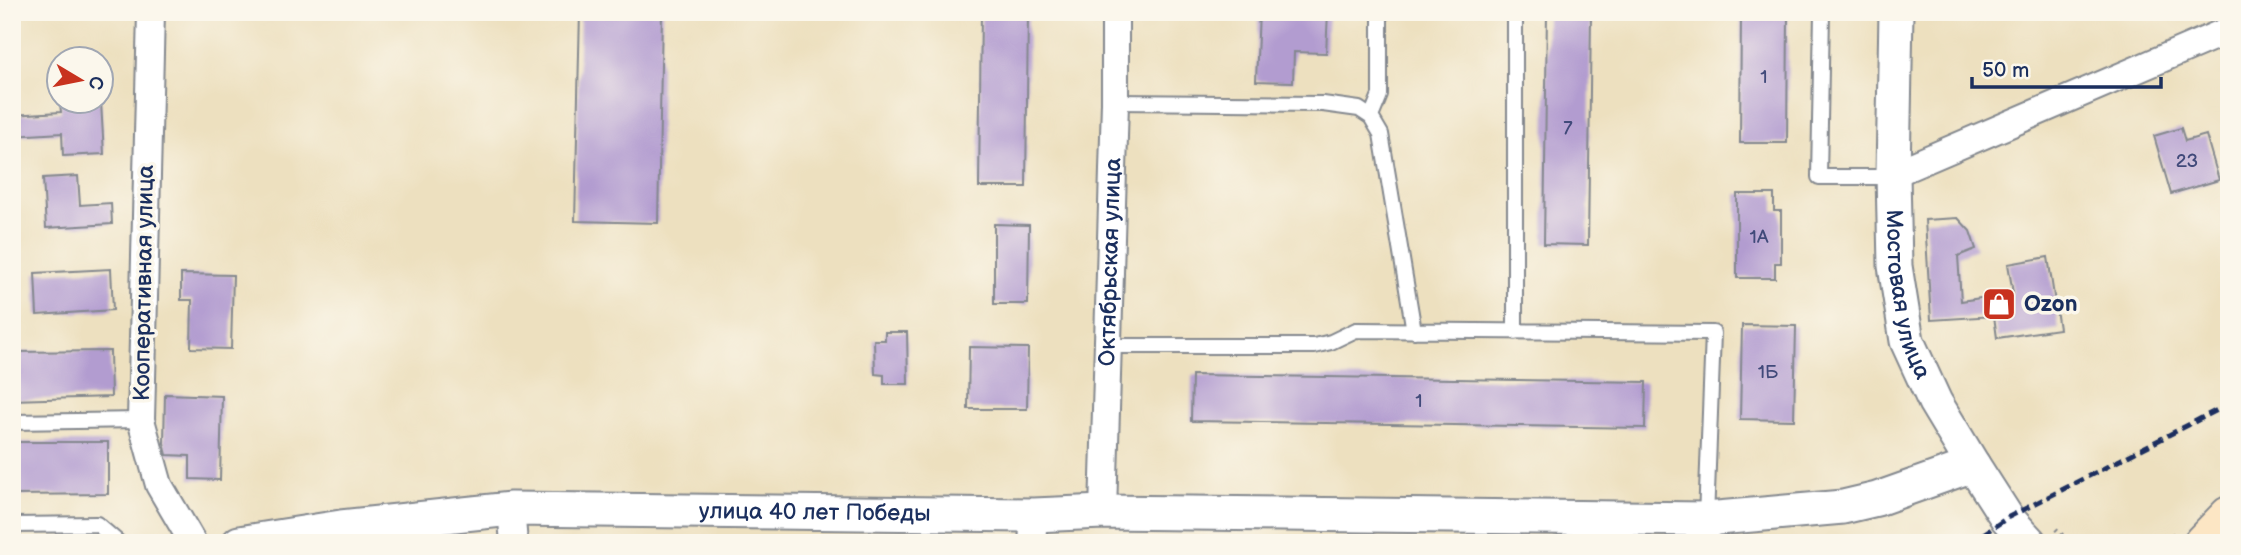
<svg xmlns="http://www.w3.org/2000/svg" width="2241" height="555" viewBox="0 0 2241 555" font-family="'Balsamiq Sans',sans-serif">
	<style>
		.building { fill: #b29cd0 }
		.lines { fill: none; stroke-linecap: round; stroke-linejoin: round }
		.service-casing { stroke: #84888e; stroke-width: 18 }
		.minor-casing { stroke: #84888e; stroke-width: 30 }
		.tertiary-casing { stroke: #84888e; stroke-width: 37 }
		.secondary-casing { stroke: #84888e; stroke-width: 42 }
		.path { stroke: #84888e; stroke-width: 4.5; stroke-dasharray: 2 5; stroke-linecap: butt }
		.service { stroke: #fff; stroke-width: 14 }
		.minor { stroke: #fff; stroke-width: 26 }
		.tertiary { stroke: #fff; stroke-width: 33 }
		.secondary { stroke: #fce6c4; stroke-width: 38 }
		.rail { stroke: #1b2f5e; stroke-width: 5; stroke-dasharray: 10 5; stroke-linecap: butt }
		.labels { text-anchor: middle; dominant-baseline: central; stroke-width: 7; stroke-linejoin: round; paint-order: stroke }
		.number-label { font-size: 19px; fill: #414a7a }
		.street-label { font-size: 23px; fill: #1b2f5e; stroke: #fbf7ec }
		.poi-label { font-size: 23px; font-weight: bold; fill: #1b2f5e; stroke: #fbf7ec; text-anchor: start }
	</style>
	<rect width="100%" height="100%" fill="#fbf7ec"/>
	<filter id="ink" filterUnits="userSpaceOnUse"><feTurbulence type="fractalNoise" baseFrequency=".0143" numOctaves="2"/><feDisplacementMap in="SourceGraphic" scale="14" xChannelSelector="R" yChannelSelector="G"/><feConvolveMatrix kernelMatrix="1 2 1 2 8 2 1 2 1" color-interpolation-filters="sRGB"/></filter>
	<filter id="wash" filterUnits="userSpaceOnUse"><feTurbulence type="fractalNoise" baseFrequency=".00686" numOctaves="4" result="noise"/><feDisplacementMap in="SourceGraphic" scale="28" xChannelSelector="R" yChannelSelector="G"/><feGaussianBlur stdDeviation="1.57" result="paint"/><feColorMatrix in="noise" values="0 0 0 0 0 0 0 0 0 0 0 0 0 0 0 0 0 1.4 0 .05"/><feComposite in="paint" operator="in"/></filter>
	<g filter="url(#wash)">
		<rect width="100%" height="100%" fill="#ede0bf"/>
		<g id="blocks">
			<!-- building -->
			<path class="building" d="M580 12H662L658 223 575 221Z
				M981 12H1028L1026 187H979Z
				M1259 12H1328L1326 53 1294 52 1293 82 1256 81Z
				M1547 12H1591L1588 245 1544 244Z
				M1741 12H1788L1787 143H1740Z
				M101 102 104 154 63 156 62 133 12 136V115L61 112 60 103Z
				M2181 128 2185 141 2206 135 2219 180 2171 194 2154 136Z
				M78 176 80 205 111 203 112 224 46 228 43 178Z
				M1737 194H1774V211H1781V263H1775V278H1737Z
				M1958 218 1970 231 1976 249 1958 256 1961 301 2013 293 2008 264 2048 257 2059 329 1997 338 1994 316 1931 320 1925 220Z
				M994 224 1029 225 1028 304H994Z
				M111 269 113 310 37 315 35 273Z
				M181 274 233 275 231 349 191 348 192 300H181Z
				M1742 325 1796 326 1794 420 1740 419Z
				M885 332H907L908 384H884V375L875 374 874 340H885Z
				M969 347 1028 348 1027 409H968Z
				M110 351 111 397 12 400V352Z
				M1192 375 1646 382 1645 428 1191 421Z
				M165 394 222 396 220 480 190 479V456L167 455 164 443Z
				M12 442H108V494L12 495Z"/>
		</g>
	</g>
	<g filter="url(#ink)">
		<use href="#blocks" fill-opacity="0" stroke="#84888e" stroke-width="2"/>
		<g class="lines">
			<!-- service casing -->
			<g class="service-casing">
				<path id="service" d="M1822 12 1819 177H1893
					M1115 102 1323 104 1359 109 1371 117 1381 134 1414 331
					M1371 117 1380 95V12
					M1515 332V12
					M1108 346H1314L1331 342 1356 330 1713 333 1706 519
					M12 422 141 420
					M12 525 97 524 119 543"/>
			</g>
			<!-- minor casing -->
			<g class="minor-casing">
				<g id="minor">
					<path d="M151 12 141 420 159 485 193 543"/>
					<path d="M1893 174 2229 30"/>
					<path d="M511 509 514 543"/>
					<path id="s1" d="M1103 512 1115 102V12"/>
					<path d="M1032 543 1034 515"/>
					<path d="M1705 543 1706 519"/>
				</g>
			</g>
			<!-- tertiary casing -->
			<g class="tertiary-casing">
				<g id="tertiary">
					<path id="s2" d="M1896 12 1893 174 1895 266 1907 341 1935 402 1973 465 2007 518 2030 543"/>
					<path id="s3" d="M239 543 341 527 511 509 1034 515 1103 512 1706 519 1843 507 1877 499 1973 465"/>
				</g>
			</g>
			<!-- secondary casing -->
			<g class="secondary-casing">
				<path id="secondary" d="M2203 543 2229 516"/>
			</g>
			<!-- path -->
			<path class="path" d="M2056 529 2070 543
				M2161 543 2174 534"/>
			<!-- service -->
			<use href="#service" class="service"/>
			<!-- minor -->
			<use href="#minor" class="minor"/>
			<!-- tertiary -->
			<use href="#tertiary" class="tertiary"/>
			<!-- secondary -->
			<use href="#secondary" class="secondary"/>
			<!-- rail -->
			<path class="rail" d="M1970 543 2007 518 2229 404"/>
		</g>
	</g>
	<!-- icons -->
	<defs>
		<g id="shop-square" transform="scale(1.75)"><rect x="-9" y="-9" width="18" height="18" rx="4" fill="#c8321e" stroke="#fbf7ec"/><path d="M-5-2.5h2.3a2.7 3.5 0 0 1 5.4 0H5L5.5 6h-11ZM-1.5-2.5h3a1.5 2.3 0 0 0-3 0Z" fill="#fff"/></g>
	</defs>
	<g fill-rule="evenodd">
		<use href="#shop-square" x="1999" y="304"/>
	</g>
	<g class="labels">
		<!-- number labels -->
		<g class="number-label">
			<text x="1764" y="77">1</text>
			<text x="1568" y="128">7</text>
			<text x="2187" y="161">23</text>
			<text x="1759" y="237">1А</text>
			<text x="1768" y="372">1Б</text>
			<text x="1419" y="401">1</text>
		</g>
		<!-- street labels -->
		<g class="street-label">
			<text stroke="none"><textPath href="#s1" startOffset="250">Октябрьская улица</textPath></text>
			<text transform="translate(144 283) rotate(-89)">Кооперативная улица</text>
			<text stroke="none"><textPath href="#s2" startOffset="284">Мостовая улица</textPath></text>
			<text stroke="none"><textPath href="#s3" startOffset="578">улица 40 лет Победы</textPath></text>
		</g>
		<!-- poi labels -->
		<g class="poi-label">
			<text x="2024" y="304">Ozon</text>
		</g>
	</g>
	<!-- margin -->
	<rect width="2241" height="555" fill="none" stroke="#fbf7ec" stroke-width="42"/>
	<!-- north arrow -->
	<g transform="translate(80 80) rotate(100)"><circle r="33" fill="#fbf7ec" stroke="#a1a7b3" stroke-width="2"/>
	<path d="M0-5L12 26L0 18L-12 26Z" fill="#c8321e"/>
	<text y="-10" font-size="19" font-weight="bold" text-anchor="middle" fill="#1b2f5e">С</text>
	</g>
	<!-- scale -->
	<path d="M1972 77v10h189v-10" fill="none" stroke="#1b2f5e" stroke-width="3.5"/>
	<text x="1982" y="77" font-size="21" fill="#1b2f5e" stroke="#fbf7ec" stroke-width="5" paint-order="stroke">50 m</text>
</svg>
